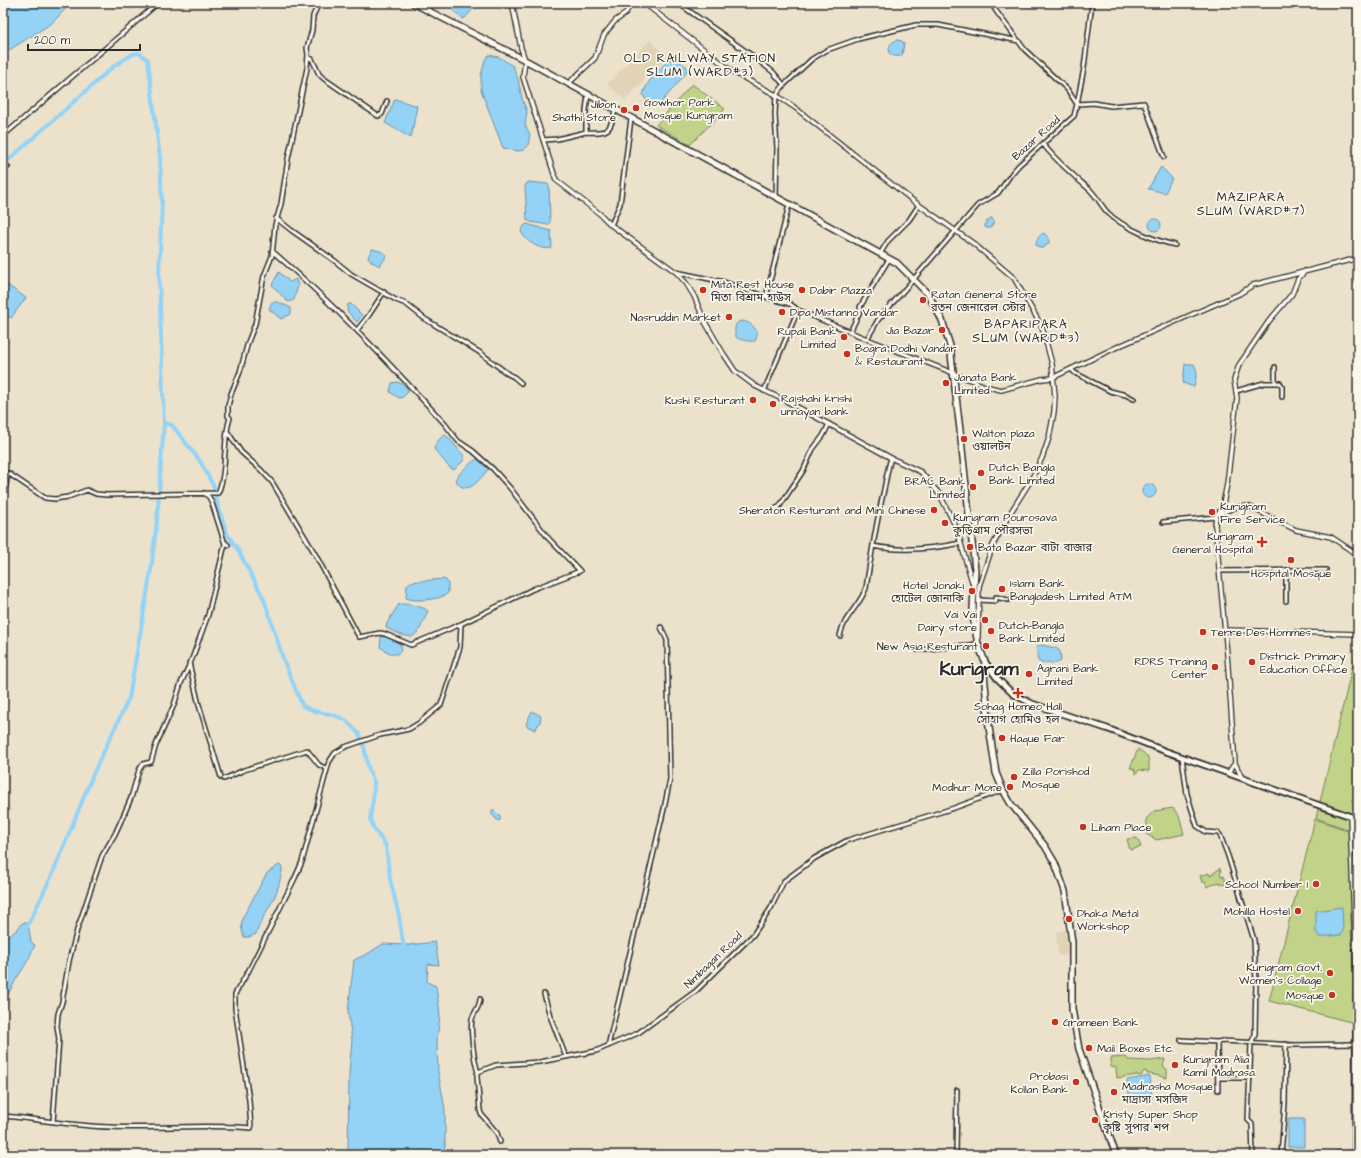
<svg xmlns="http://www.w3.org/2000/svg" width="1361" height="1158" viewBox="0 0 1361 1158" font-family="'Architects Daughter','Noto Sans Bengali',sans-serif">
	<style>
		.built { fill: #e2d3b6 }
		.green { fill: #c0d389; stroke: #767f5a }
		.water { fill: #95d3f6; stroke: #6b90a5 }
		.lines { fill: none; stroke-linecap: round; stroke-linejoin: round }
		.canal { stroke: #95d3f6; stroke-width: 4 }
		.minor-casing { stroke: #2b2b2b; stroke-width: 6 }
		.tertiary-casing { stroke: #2b2b2b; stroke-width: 6 }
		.primary-casing { stroke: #2b2b2b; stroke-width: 8 }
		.trunk-casing { stroke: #2b2b2b; stroke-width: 8 }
		.minor { stroke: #fbf7ec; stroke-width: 3 }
		.tertiary { stroke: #fbf7ec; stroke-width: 3.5 }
		.primary { stroke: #fbf7ec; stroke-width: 4.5 }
		.trunk { stroke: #fbf7ec; stroke-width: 5 }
		.poi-dot { fill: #c8321e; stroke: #fbf7ec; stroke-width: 1.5 }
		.labels { text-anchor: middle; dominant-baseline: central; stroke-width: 3.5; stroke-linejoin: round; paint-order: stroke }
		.poi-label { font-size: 11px; fill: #2b2b2b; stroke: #fbf7ec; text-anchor: start }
		.street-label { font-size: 11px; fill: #2b2b2b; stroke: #fbf7ec }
		.neighbourhood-label { font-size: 12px; letter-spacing: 1px; fill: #2b2b2b; stroke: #fbf7ec }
		.town-label { font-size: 19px; font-weight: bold; fill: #2b2b2b; stroke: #fbf7ec }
	</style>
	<rect width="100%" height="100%" fill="#ece2cc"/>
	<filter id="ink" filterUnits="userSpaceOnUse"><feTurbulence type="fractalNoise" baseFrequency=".025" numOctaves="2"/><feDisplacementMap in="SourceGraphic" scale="8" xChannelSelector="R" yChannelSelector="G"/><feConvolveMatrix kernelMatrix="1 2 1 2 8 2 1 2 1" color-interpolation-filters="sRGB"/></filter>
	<g filter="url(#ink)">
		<!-- built -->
		<path class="built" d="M650 40 667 57 625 100 607 84Z
			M1068 930 1070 955 1058 956 1056 932Z"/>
		<!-- green -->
		<path class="green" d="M692 84 725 109 690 145 656 125Z
			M1358 643V833L1316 818Z
			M1138 749C1150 757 1149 758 1149 771L1139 770 1136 774 1134 769 1130 768Z
			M1173 808 1179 816 1184 834 1157 840 1146 834 1148 830 1146 819 1154 811Z
			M1315 819 1358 834V1024L1269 1001Z
			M1137 838 1141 847 1130 850 1127 839Z
			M1220 868 1221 872 1220 874 1222 877 1224 876 1226 883 1225 885 1221 884 1219 882 1207 887 1205 882H1202L1200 876 1209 873 1210 876Z
			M1126 1057 1128 1060 1150 1061 1165 1059 1163 1067 1167 1069V1078L1151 1074H1147L1146 1071 1143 1072 1141 1076 1137 1075 1117 1078 1116 1068 1111 1067V1058Z"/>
		<!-- water -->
		<path class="water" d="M3 3H71L52 23 3 54Z
			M454 3H474L475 7 464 19 453 11Z
			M897 40 902 41 904 43 902 55C898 57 893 57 889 53 889 46 890 42 897 40Z
			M489 55 499 57 513 66 518 79 522 98 527 112 525 125 530 134 528 146 524 150 518 151 503 148 481 90V75L485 60Z
			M675 59 687 67V72L660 104 656 106 646 100 643 95C646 81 659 71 668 60Z
			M395 99 417 106 411 138 385 123Z
			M1161 167 1172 178 1165 193 1148 189Z
			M529 182 547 184 549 185 550 222 548 225 531 222 527 220 525 186 527 183Z
			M990 218H992L994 222 990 228H987L985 227V224Z
			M1149 225a6 6 0 1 1 12 0a6 6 0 1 1-12 0Z
			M527 224 551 231 552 248C541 251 524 241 521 231L524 226Z
			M1044 233 1049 238V243L1043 248H1039L1036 245C1036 240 1039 235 1044 233Z
			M372 249 380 251 387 255 380 266 372 262 368 257Z
			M279 272 290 282 296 279 298 286 294 300 288 302 272 285Z
			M3 282 26 298 11 318 3 313Z
			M272 302H278L291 308V314L281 319 269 309Z
			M348 304H351L362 315 357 322 347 311Z
			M740 321C751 321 761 331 755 341 750 342 739 340 736 337 734 331 734 324 740 321Z
			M1185 364H1194L1197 372 1194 387 1183 383Z
			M397 382C403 384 407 386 408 392L403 397 399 398 390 392 392 383Z
			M445 435 450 439 464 456V460L454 470 449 467 434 449C435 444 440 437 445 435Z
			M477 459 488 469 486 472C478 481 467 497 456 481 456 475 471 462 477 459Z
			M1142 491a7 7 0 1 1 14 0a7 7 0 1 1-14 0Z
			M443 579 446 580 448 584V593C442 600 414 602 406 598L407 585 411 582Z
			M399 604C407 604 423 606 428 611L419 631 412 637 402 635 386 628 387 623Z
			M381 637C389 636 399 640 402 648 397 660 388 652 380 647Z
			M1041 645 1056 648 1060 651 1061 661C1056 664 1053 664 1048 662L1044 664 1038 661 1036 647Z
			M532 711 541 716 540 722 535 730 527 726 526 724Z
			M493 809 500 816 501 819 499 821 497 820 491 813Z
			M279 865 282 867V871C280 880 278 890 274 898 268 910 260 921 256 934L249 937H244C241 930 241 924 243 917L267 873Z
			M1342 907 1343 930 1341 935 1319 937 1316 932V911Z
			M22 923H28L31 942 35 945 27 962 15 981 3 1005V939L17 930Z
			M435 942 439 965 428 964 427 982 436 986 440 1014 437 1041 438 1071 445 1109V1148L443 1155H348L349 1073 352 1040 348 1012 354 960 369 953 383 944 409 945Z
			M1150 1076 1152 1098 1130 1100 1127 1080Z
			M1288 1119H1304V1147H1288Z"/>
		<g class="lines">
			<!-- canal -->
			<path class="canal" d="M3 165 114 66 133 54 139 53 148 60 160 159 162 201 159 276 164 423 157 520 151 570 129 698 94 772 53 873 26 929
				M164 423 172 425 200 461 214 487 218 506 227 534 238 550 264 599 284 661 300 700 303 706 314 711 334 715 346 720 359 734 364 747 368 767 374 782 373 800 370 819 373 827 386 846 390 879 399 916 404 949"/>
			<!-- minor casing -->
			<g class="minor-casing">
				<path id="minor" d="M678 3 754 57 773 72 784 85
					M1092 3 1084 68 1077 104 1094 103 1111 106 1144 103 1164 157
					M308 58 312 59 319 74 323 78 378 116 382 114 387 101
					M588 95 586 110V132C609 133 610 132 615 110
					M3 136 158 3
					M543 140 557 139 586 132
					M1043 144C1056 161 1073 175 1089 189 1097 196 1101 206 1108 213 1122 227 1156 241 1175 245
					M3 162 8 167
					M776 198 777 148 775 115 776 95 784 85 812 59 827 50 858 39 916 25H938L1019 41
					M276 218 291 230 335 261 351 274 396 300 406 304 425 319 479 352 508 374 514 377 521 383
					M611 225 620 204 631 119
					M880 254 888 241 909 220 919 205
					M676 272 724 282 766 297 789 205
					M766 297 790 304 798 310
					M357 330 369 315 384 292
					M850 332 861 309 860 307 889 259
					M867 339 878 320 978 205 998 193 1012 173 1019 165 1074 116 1077 104 1067 89 1025 50 996 11 991 3
					M1275 367V383
					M1071 369 1075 373 1110 391 1126 395 1134 399
					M764 391 798 310 867 339 953 373
					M1236 391 1264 383H1280L1282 386V397
					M227 431 241 452 261 470 272 482 314 552 359 637 380 633 385 634 411 645 461 624
					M204 493 209 497 212 503 225 544 226 543 228 545
					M3 502 8 473 45 498 55 499 68 497 87 490 96 494 106 495 218 493C228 470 222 441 230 418L228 416V406L231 394 240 372 248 342 255 324 264 276 272 256 275 225 281 204 288 159 307 68 308 54 307 48 312 30 313 16 319 3
					M774 509 779 507 803 471 813 449 823 436 829 424
					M1163 522 1216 517
					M873 546C902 552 932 549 961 543
					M1286 570V601
					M1219 571 1326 570
					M979 600 996 601V597L1008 600
					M840 636C843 617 860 606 866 588 871 556 876 525 883 494 886 482 887 470 891 458
					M917 650 978 644
					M189 663 199 705 221 777
					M1182 757 1187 794 1197 826 1206 832 1218 833 1220 835 1228 856 1254 940 1256 981 1255 1035 1251 1043 1248 1120 1252 1124 1253 1155
					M224 779 244 770 307 750 319 765 327 769
					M544 994 550 1016 566 1057
					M1181 1040 1218 1042
					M608 1046 664 809 670 779 667 640 661 627
					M478 1072C474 1062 470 1029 472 1019 474 1012 480 1007 480 999
					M1218 1078H1250
					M1218 1090 1217 1045 1218 1042 1222 1041 1295 1045 1355 1044
					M3 1116C39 1119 74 1126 110 1127 157 1129 204 1124 251 1128L249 1100 235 1008V994L249 970 295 878 302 862 329 762 335 753 345 747 380 735 409 729 419 723 441 705 460 647 461 624 533 589 580 571 549 539 510 488 493 469 473 451 458 441 445 424C390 364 334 304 272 251
					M53 1122 59 1039 57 1026 58 1014 62 1002 69 961 77 930 102 856 115 834 125 812 131 798 139 770 143 764 151 762 156 745 174 705 181 683 192 659 208 615 225 544
					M500 1142 497 1133 481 1114 480 1110 477 1077V1073L478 1072 496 1065 540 1062 596 1051 638 1033 696 991 753 935 771 908 784 881 815 858 848 840 954 808 1003 790
					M956 1155 957 1090
					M1281 1155 1285 1103 1286 1044"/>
			</g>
			<!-- tertiary casing -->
			<g class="tertiary-casing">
				<path id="tertiary" d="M512 3 521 48 525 60 523 77 556 180 600 214 611 225 676 272 686 283 694 296 705 322 723 353 735 371 755 386 790 403 891 458 921 472 940 495 956 527 973 585
					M644 3 733 72 776 95 794 107 912 200 974 244 1014 278 1042 327 1052 364 1055 396 1054 412 1049 438 1042 458 1031 480 1009 515 993 545 979 586 978 637
					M568 84 595 58 604 35 615 21 625 14 628 9 626 3
					M953 373 985 386 1001 390 1042 379 1052 378 1117 347 1239 294 1253 285 1358 258
					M1219 514 1239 506 1250 507 1296 530 1331 537 1358 555
					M1225 630 1358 634
					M1228 773 1235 763
					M1242 778 1235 763 1227 654 1215 525 1216 515 1222 509 1227 484 1237 398 1234 380 1239 365 1269 321 1292 294 1298 279 1305 271
					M1350 816 1356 977 1354 1155
					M1324 1155 1358 1152"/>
			</g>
			<!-- primary casing -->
			<g class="primary-casing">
				<path id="primary" d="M985 662 997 678 1013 694 1033 704 1108 729 1165 751 1358 819"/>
			</g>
			<!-- trunk casing -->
			<g class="trunk-casing">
				<path id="trunk" d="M413 3 525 60 897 263 928 294 942 320 950 346 960 430 975 570 973 608 974 623 978 644 985 662 984 673 989 727 996 773 1003 790 1011 804 1045 846 1055 863 1065 891 1072 942V1009L1079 1049 1116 1155"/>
			</g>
			<!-- minor -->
			<use href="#minor" class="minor"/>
			<!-- tertiary -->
			<use href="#tertiary" class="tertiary"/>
			<!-- primary -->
			<use href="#primary" class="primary"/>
			<!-- trunk -->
			<use href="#trunk" class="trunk"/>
		</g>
	</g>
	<!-- markers -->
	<g class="poi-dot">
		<circle cx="636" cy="108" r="4"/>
		<circle cx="624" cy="110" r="4"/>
		<circle cx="703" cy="290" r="4"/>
		<circle cx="802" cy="290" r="4"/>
		<circle cx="923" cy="300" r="4"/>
		<circle cx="782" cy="312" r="4"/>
		<circle cx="729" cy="317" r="4"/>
		<circle cx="942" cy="330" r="4"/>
		<circle cx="844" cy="337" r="4"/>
		<circle cx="847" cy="354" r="4"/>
		<circle cx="946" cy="383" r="4"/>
		<circle cx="753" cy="400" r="4"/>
		<circle cx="773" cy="404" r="4"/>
		<circle cx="964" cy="439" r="4"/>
		<circle cx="981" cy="473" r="4"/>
		<circle cx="973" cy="487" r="4"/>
		<circle cx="934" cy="510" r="4"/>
		<circle cx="1212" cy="512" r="4"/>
		<circle cx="945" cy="523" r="4"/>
		<path d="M1260 536h4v4h4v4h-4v4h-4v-4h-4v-4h4z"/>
		<circle cx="970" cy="547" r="4"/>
		<circle cx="1291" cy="560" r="4"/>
		<circle cx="1002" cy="589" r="4"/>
		<circle cx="972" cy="591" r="4"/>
		<circle cx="985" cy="620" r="4"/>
		<circle cx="991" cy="631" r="4"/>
		<circle cx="1203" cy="632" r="4"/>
		<circle cx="986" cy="646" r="4"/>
		<circle cx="1252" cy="662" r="4"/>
		<circle cx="1215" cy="667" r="4"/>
		<circle cx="1029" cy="674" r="4"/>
		<path d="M1016 687h4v4h4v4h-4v4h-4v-4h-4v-4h4z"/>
		<circle cx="1002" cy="738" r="4"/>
		<circle cx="1014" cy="777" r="4"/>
		<circle cx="1010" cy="787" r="4"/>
		<circle cx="1083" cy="827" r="4"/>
		<circle cx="1316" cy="884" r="4"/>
		<circle cx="1298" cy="911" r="4"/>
		<circle cx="1069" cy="919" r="4"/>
		<circle cx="1330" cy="973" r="4"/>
		<circle cx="1332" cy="995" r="4"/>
		<circle cx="1055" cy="1022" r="4"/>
		<circle cx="1089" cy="1048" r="4"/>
		<circle cx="1175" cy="1065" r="4"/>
		<circle cx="1076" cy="1082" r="4"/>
		<circle cx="1114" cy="1092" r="4"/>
		<circle cx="1095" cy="1120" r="4"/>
	</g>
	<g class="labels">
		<!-- poi labels -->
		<g class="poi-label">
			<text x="644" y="102">Gowhor Park<tspan x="644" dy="13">Mosque Kurigram</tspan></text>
			<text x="616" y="104" text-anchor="end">Jibon<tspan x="616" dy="13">Shathi Store</tspan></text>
			<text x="711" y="284">Mita Rest House<tspan x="711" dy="13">মিতা বিশ্রাম হাউস</tspan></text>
			<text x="810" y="290">Dabir Plazza</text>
			<text x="931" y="294">Ratan General Store<tspan x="931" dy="13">রতন জেনারেল স্টোর</tspan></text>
			<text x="790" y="312">Dipa Mistanno Vandar</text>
			<text x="721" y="317" text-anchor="end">Nasruddin Market</text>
			<text x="934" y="330" text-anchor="end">Jia Bazar</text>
			<text x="836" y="331" text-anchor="end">Rupali Bank<tspan x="836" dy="13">Limited</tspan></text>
			<text x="855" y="348">Bogra Dodhi Vandar<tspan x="855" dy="13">&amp; Restaurant</tspan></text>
			<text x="954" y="377">Janata Bank<tspan x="954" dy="13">Limited</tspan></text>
			<text x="781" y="398">Rajshahi krishi<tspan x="781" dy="13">unnayan bank</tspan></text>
			<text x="745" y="400" text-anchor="end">Kushi Resturant</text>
			<text x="972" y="433">Walton plaza<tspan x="972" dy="13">ওয়ালটন</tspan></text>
			<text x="989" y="467">Dutch Bangla<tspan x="989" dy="13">Bank Limited</tspan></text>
			<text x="965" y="481" text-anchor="end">BRAC Bank<tspan x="965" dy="13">Limited</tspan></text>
			<text x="1220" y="506">Kurigram<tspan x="1220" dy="13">Fire Service</tspan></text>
			<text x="926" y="510" text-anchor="end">Sheraton Resturant and Mini Chinese</text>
			<text x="953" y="517">Kurigram Pourosava<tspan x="953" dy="13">কুড়িগ্রাম পৌরসভা</tspan></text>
			<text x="1253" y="536" text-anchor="end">Kurigram<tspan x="1253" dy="13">General Hospital</tspan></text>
			<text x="978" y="547">Bata Bazar বাটা বাজার</text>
			<text x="1291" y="573" text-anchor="middle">Hospital Mosque</text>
			<text x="1010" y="583">Islami Bank<tspan x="1010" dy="13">Bangladesh Limited ATM</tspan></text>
			<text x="964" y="585" text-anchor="end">Hotel Jonaki<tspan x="964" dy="13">হোটেল জোনাকি</tspan></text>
			<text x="977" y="614" text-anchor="end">Vai Vai<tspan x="977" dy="13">Dairy store</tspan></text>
			<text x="999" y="625">Dutch-Bangla<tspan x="999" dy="13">Bank Limited</tspan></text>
			<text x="1211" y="632">Terre Des Hommes</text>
			<text x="978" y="646" text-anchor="end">New Asia Resturant</text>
			<text x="1260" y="656">Districk Primary<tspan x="1260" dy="13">Education Office</tspan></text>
			<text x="1207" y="661" text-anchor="end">RDRS Training<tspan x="1207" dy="13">Center</tspan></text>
			<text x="1037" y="668">Agrani Bank<tspan x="1037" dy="13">Limited</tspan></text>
			<text x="1018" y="706" text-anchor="middle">Sohag Homeo Hall<tspan x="1018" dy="13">সোহাগ হোমিও হল</tspan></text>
			<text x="1010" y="738">Haque Fair</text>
			<text x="1022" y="771">Zilla Porishod<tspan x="1022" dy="13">Mosque</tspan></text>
			<text x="1002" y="787" text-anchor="end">Modhur More</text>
			<text x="1091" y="827">Liham Place</text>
			<text x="1308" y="884" text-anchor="end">School Number 1</text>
			<text x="1290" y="911" text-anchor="end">Mohilla Hostel</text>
			<text x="1077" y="913">Dhaka Metal<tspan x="1077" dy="13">Workshop</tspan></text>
			<text x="1322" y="967" text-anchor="end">Kurigram Govt.<tspan x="1322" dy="13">Women's Collage</tspan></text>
			<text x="1324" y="995" text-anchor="end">Mosque</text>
			<text x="1063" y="1022">Grameen Bank</text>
			<text x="1097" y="1048">Mail Boxes Etc.</text>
			<text x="1183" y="1059">Kurigram Alia<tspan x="1183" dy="13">Kamil Madrasa</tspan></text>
			<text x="1068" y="1076" text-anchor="end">Probasi<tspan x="1068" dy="13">Kollan Bank</tspan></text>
			<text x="1122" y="1086">Madrasha Mosque<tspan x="1122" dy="13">মাদ্রাসা মসজিদ</tspan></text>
			<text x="1103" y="1114">Kristy Super Shop<tspan x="1103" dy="13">কৃষ্টি সুপার শপ</tspan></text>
		</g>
		<!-- street labels -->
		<g class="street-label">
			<text transform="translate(1036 138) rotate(-42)">Bazar Road</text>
			<text transform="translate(713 960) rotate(-44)">Nimbagan Road</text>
		</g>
		<!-- neighbourhood labels -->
		<g class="neighbourhood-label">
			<text x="700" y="58">OLD RAILWAY STATION<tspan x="700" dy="14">SLUM (WARD#3)</tspan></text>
			<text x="1251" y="197">MAZIPARA<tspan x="1251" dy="14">SLUM (WARD#7)</tspan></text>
			<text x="1026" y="324">BAPARIPARA<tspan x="1026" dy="14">SLUM (WARD#3)</tspan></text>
		</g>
		<!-- town labels -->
		<g class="town-label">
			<text x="979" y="669">Kurigram</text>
		</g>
	</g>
	<!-- margin -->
	<rect width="1361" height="1158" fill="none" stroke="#fbf7ec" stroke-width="16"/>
	<rect x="8" y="8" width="1345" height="1142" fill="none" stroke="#2b2b2b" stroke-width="1.5" filter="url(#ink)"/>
	<!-- scale -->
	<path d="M28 44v6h112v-6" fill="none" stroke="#2b2b2b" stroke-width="2"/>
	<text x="34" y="44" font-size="12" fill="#2b2b2b" stroke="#fbf7ec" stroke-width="3" paint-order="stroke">200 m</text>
</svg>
